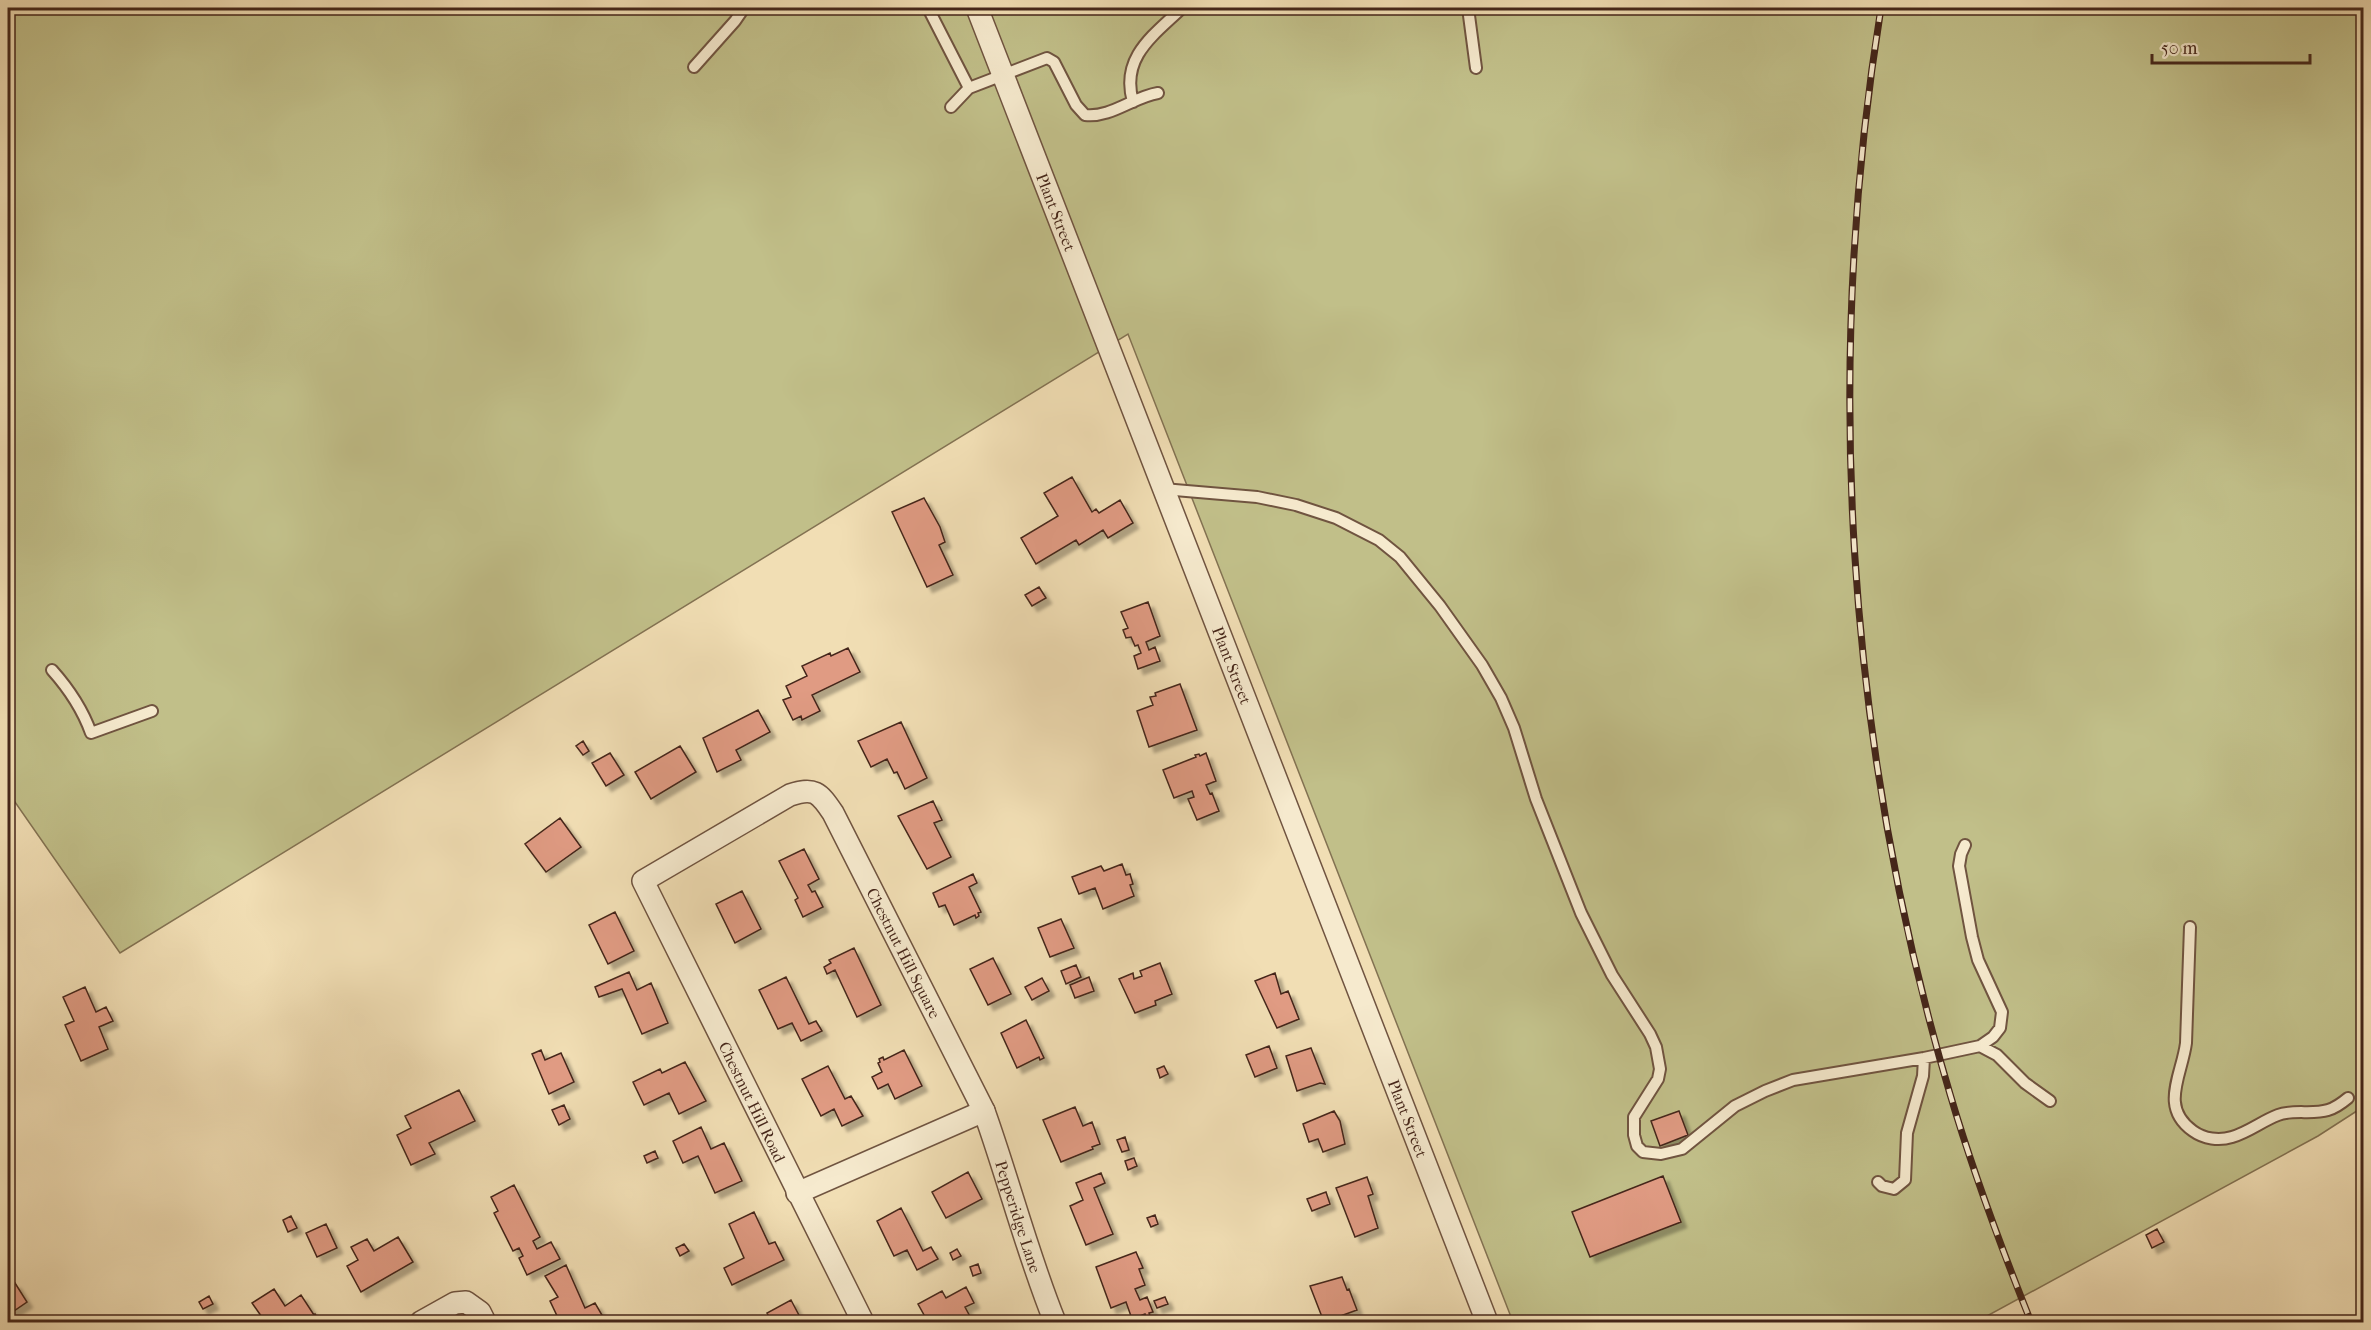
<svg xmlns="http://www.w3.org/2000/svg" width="2371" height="1330" viewBox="0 0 2371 1330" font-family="'IM FELL French Canon',serif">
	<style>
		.green { fill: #c1bf89; stroke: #837252; stroke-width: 1.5 }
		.building { fill: #e09b83; stroke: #45261a; stroke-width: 1.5; filter: url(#shadow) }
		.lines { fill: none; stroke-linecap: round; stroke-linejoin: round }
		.service-casing { stroke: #705440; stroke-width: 14 }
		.minor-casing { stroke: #705440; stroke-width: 24 }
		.service { stroke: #f6eace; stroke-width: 10 }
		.minor { stroke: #f6eace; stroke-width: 21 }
		.rail-casing { stroke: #45261a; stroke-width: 7 }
		.rail { stroke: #f6eace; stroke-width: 4.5; stroke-dasharray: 14; stroke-linecap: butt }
		.labels { text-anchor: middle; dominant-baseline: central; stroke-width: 4.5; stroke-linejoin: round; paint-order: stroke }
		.street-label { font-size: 16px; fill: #45261a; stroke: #f6eace }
	</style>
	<defs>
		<filter id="shadow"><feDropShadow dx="5.5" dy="5.5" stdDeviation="1.5" flood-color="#0004"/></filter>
	</defs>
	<rect width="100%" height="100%" fill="#f1deb4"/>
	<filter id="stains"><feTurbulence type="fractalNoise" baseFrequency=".00333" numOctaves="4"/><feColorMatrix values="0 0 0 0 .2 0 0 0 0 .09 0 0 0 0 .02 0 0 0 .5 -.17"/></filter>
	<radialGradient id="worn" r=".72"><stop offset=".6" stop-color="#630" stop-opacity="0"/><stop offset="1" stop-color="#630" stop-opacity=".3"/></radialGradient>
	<!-- green -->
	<path class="green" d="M8 8H2363V1107L2318 1136 1976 1322H1513L1128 334 120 953 8 792Z"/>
	<!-- building -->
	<path class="building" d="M1072 477 1092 512 1096 509 1099 513 1120 500 1133 523 1108 538 1103 530 1079 545 1076 540 1036 564 1021 538 1058 516 1044 493Z
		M924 498 940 527 945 542 939 545 953 575 927 587 892 512Z
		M1039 587 1046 598 1032 606 1025 595Z
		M1148 602 1160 636 1146 642 1149 650 1155 647 1160 661 1138 669 1134 656 1141 653 1138 645 1135 646 1131 637 1126 638 1123 630 1128 628 1121 612Z
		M848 648 860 672 812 695 820 711 802 720 801 716 793 720 783 700 791 697 786 686 807 676 802 666 830 653 831 656Z
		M1180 684 1197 730 1149 747 1137 711 1153 705 1150 697 1156 696 1155 693Z
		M758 710 770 732 736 750 741 760 717 772 703 738Z
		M901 722 927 778 905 789 897 772 894 773 887 759 871 767 858 741Z
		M583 741 589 751 583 755 576 746Z
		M680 746 696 772 651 799 635 772Z
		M610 753 624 775 606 786 592 763Z
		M1206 753 1216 781 1206 785 1210 794 1212 793 1219 811 1197 820 1188 799 1194 797 1192 791 1174 798 1163 770 1196 757 1195 755 1199 754 1200 756Z
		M933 801 942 820 934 823 951 857 927 869 898 816Z
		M560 818 581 847 546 872 525 844Z
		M804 849 819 879 808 885 812 892 815 891 823 907 803 917 795 900 798 898 779 861Z
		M1122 864 1126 875 1130 874 1133 884 1130 885 1134 896 1103 909 1095 888 1079 894 1072 877 1101 866 1104 871Z
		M973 874 977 883 969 887 981 912 978 913 979 916 976 918 975 915 954 925 945 905 939 907 933 893Z
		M742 891 761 929 735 943 716 904Z
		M615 912 634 951 608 964 589 925Z
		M1061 919 1074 948 1050 957 1038 928Z
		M854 948 881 1005 857 1017 835 970 827 974 824 967 831 963 829 960Z
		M993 958 1011 994 988 1005 970 969Z
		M1160 963 1172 994 1155 1001 1156 1005 1135 1013 1119 979 1133 973 1134 979 1142 976 1140 971Z
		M1076 965 1081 977 1066 984 1061 971Z
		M629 972 637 990 651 983 668 1023 642 1034 622 989 599 997 595 987Z
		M1275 973 1281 994 1288 991 1299 1019 1277 1028 1255 981Z
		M786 977 809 1024 816 1021 822 1031 801 1041 792 1023 778 1029 759 990Z
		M1089 977 1094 991 1075 998 1070 985Z
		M1042 978 1049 991 1032 1000 1025 987Z
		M85 987 96 1012 106 1007 113 1021 99 1027 108 1049 81 1061 65 1025 74 1021 63 997Z
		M1026 1020 1044 1058 1040 1060 1039 1057 1017 1068 1001 1033Z
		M1269 1046 1277 1068 1255 1077 1246 1055Z
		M1311 1048 1325 1084 1320 1083 1297 1091 1286 1056Z
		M541 1050 545 1060 561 1053 574 1082 549 1094 532 1054Z
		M904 1050 922 1086 895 1099 888 1084 878 1089 872 1077 882 1072 878 1063 880 1062 879 1059 883 1057 884 1060Z
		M685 1062 706 1101 679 1114 669 1093 644 1105 633 1082 660 1069 662 1073Z
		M828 1066 845 1099 851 1096 863 1116 842 1126 834 1109 821 1116 802 1079Z
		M1164 1066 1168 1074 1160 1078 1157 1069Z
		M459 1090 475 1121 429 1143 435 1154 411 1165 397 1135 411 1128 405 1116Z
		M564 1105 570 1119 559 1125 552 1110Z
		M1075 1107 1083 1126 1092 1122 1100 1144 1092 1147 1093 1149 1061 1162 1043 1120Z
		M1334 1111 1340 1121 1345 1144 1323 1152 1318 1139 1309 1142 1303 1124Z
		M1679 1111 1688 1135 1660 1146 1651 1121Z
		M701 1127 711 1149 724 1143 742 1181 715 1193 698 1156 683 1163 673 1141Z
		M1125 1137 1129 1150 1122 1152 1117 1140Z
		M655 1151 658 1158 647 1163 644 1156Z
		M1134 1158 1137 1166 1128 1170 1125 1161Z
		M968 1172 982 1199 946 1218 932 1192Z
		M1101 1173 1105 1183 1094 1188 1113 1234 1086 1245 1070 1206 1083 1200 1076 1183Z
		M1663 1176 1681 1222 1590 1257 1572 1212Z
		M1367 1177 1373 1194 1368 1196 1378 1228 1355 1237 1336 1188Z
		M514 1185 540 1237 533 1241 537 1249 551 1242 560 1259 527 1275 519 1258 523 1256 519 1248 513 1251 494 1213 498 1211 491 1197Z
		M1326 1192 1330 1204 1312 1211 1307 1199Z
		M901 1208 923 1251 931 1247 938 1259 917 1270 907 1250 894 1256 877 1221Z
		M754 1212 769 1244 775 1242 784 1260 732 1285 724 1268 744 1258 729 1224Z
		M1155 1215 1158 1224 1151 1227 1147 1218Z
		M291 1216 297 1228 288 1232 283 1220Z
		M326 1224 337 1248 317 1257 306 1233Z
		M2157 1229 2164 1242 2152 1248 2146 1235Z
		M398 1237 413 1262 361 1292 347 1266 358 1260 351 1247 367 1239 374 1251Z
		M684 1244 689 1251 680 1256 676 1248Z
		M957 1249 961 1256 953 1260 950 1253Z
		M1136 1252 1143 1268 1139 1269 1145 1285 1135 1289 1140 1300 1147 1297 1153 1312 1149 1313 1150 1316 1146 1317 1145 1314 1132 1319 1126 1302 1111 1308 1096 1267Z
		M978 1264 981 1273 973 1276 970 1267Z
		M566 1265 585 1308 595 1303 606 1322H560L550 1301 558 1297 545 1276Z
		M1342 1277 1347 1290 1349 1289 1357 1310 1324 1322 1310 1286Z
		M15 1283 27 1302 8 1315V1286Z
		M966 1287 974 1303 965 1307 973 1322H928L918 1304 942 1291 946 1298Z
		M274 1289 285 1306 301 1295 314 1315 315 1314 319 1320 315 1322H260L264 1320 252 1303Z
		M209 1296 213 1304 203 1309 199 1302Z
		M1165 1297 1168 1304 1157 1308 1154 1301Z
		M791 1300 800 1317 803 1316 806 1322H772L767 1313Z"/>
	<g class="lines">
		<!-- service casing -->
		<g class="service-casing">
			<path id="service" d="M928 8 969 88 1047 58 1054 62 1076 105 1085 115C1111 118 1133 97 1158 93
				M1468 8 1476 68
				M694 67 735 21 744 8
				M1133 102C1120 57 1154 35 1182 8
				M951 107 969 88
				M1163 489 1257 497 1296 505 1336 518 1379 540 1400 557 1440 606 1482 665 1501 698 1514 728 1536 799 1581 913 1612 975 1650 1034 1656 1047 1660 1069 1658 1079 1634 1117V1135L1637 1146 1643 1152 1661 1154 1682 1149 1735 1106 1765 1091 1793 1080 1924 1058 1980 1046 1993 1037 2000 1028 2002 1012 1978 960 1972 937 1959 866 1961 854 1965 845
				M52 670C69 689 82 708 91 733L152 711
				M2190 927 2186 1043C2182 1075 2159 1107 2193 1131 2204 1139 2219 1141 2232 1137 2249 1132 2262 1121 2278 1115 2294 1109 2312 1115 2328 1110 2335 1108 2342 1103 2348 1098
				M1980 1046 1997 1055 2025 1083 2050 1101
				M1878 1182 1882 1186 1894 1189 1905 1180 1907 1133 1923 1076 1924 1058"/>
		</g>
		<!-- minor casing -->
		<g class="minor-casing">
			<g id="minor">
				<path id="s1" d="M977 8 1487 1322"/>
				<path d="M797 1193 984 1111"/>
				<path d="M421 1322 455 1303 466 1302 480 1312 485 1322"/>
				<path id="s2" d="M863 1322 643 881 790 795C814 787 819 792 833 813L984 1111C1009 1181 1027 1253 1055 1322"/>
			</g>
		</g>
		<!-- service -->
		<use href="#service" class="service"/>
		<!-- minor -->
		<use href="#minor" class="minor"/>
		<!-- rail casing -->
		<g class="rail-casing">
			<path id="rail" d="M1881 8C1823 368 1846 744 1950 1094 1973 1172 2001 1247 2031 1322"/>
		</g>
		<!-- rail -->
		<use href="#rail" class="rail"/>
	</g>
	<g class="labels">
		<!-- street labels -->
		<g class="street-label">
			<text stroke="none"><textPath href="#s1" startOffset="219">Plant Street</textPath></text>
			<text stroke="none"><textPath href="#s1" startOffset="705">Plant Street</textPath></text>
			<text stroke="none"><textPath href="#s2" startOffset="873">Chestnut Hill Square</textPath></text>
			<text transform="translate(752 1102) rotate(64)">Chestnut Hill Road</text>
			<text stroke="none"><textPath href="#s1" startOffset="1191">Plant Street</textPath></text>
			<text stroke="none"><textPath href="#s2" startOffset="1161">Pepperidge Lane</textPath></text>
		</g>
	</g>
	<!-- margin -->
	<rect width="2371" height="1330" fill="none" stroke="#f1deb4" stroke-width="30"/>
	<rect x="9" y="9" width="2353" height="1312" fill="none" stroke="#45261a" stroke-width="3"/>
	<rect x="15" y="15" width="2341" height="1300" fill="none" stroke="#45261a" stroke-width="1.5"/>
	<!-- scale -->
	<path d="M2152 54v9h158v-9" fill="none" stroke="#45261a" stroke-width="3"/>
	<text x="2161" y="54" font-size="18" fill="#45261a" stroke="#f6eace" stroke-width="4.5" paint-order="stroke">50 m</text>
	<rect width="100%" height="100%" filter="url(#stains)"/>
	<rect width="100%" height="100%" fill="url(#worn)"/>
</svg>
